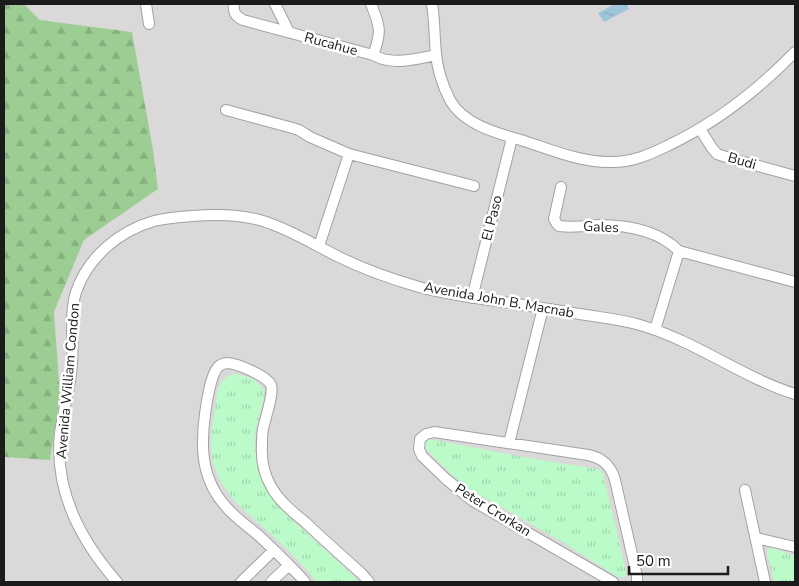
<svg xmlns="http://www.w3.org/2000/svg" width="799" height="586" viewBox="0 0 799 586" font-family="'Nunito Sans',sans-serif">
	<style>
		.residential { fill: #dad8d8 }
		.forest { fill: url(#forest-firs) }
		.park { fill: url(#park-tufts) }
		.water { fill: url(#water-ripples) }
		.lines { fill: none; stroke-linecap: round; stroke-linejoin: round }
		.street-casing { stroke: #a2a2a2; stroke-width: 12 }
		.street { stroke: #fff; stroke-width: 10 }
		.labels { text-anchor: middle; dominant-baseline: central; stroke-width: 5; stroke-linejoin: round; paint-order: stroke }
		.street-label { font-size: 14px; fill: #1b1b1b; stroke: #fff }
	</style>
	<defs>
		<pattern id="forest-firs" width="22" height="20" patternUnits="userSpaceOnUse" patternTransform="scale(1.25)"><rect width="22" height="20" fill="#9cce94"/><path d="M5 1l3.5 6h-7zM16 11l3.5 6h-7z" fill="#86b07f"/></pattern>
		<pattern id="park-tufts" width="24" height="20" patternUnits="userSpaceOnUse" patternTransform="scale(1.25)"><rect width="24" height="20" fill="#bbfac9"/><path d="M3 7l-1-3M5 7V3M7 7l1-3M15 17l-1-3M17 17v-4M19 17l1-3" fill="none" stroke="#a0d6ac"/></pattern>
		<pattern id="water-ripples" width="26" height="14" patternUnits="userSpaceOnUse" patternTransform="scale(1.25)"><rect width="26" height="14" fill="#9fc5dc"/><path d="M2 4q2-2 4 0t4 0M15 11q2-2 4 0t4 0" fill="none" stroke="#88a9bc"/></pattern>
	</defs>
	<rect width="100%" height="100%" fill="#edebe1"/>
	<!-- residential -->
	<path class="residential" d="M24 4H795V582H4V457L50 459 60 395 54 312 84 240 158 189 132 32 40 20Z"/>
	<!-- forest -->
	<path class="forest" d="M4 4H24L40 20 132 32 153 150 158 189 84 240 54 312 60 395 50 460 4 457Z"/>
	<!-- park -->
	<path class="park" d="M233 374C245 374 261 381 265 393L255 433V451L258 469 263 485 272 498 287 515 360 582H317C303 565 288 550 272 535 248 513 222 496 213 462 209 444 212 426 215 409 217 395 217 379 233 374Z
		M429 439 535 459 599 469 603 474 604 477 626 571V574L623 577H618L554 537 469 489 452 475 426 449 425 443Z
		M771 547 795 556V582H774L770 564 767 554V550Z"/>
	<!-- water -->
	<path class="water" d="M615 4H626L629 9 604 22 598 13Z"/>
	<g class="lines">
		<!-- street casing -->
		<g class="street-casing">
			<path id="street" d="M146 4 149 24
				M234 4C233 12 235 16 243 20L373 55C378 57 383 60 388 60 402 63 422 58 436 55
				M275 4 289 32
				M371 4C380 26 382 32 373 55
				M432 4C435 20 434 37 436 53 437 68 443 87 450 100 463 124 496 133 521 140 549 149 579 162 609 162 630 163 649 155 667 146 716 123 758 90 795 52
				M226 110 289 127 299 130 310 137 349 154 474 186
				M700 129 712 148 717 154 729 158 795 176
				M561 187 554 219 557 224 559 226C572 228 586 226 599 225 626 225 658 230 679 251L795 282
				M319 246 349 154
				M472 298 512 138
				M655 330 679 251
				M509 443 543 308
				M745 490 765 582
				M756 538 795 547
				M117 582C81 541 54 490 60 433 63 410 71 387 72 363 74 340 69 315 76 292 88 257 119 231 154 221 166 218 179 217 192 216 216 214 240 214 263 221 289 229 313 244 337 256 363 269 391 279 419 287 449 295 480 299 511 303 536 307 561 311 586 315 605 318 623 320 640 325 696 341 741 377 795 394
				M241 582 274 550
				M271 582 289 565
				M305 582C290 565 273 549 257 534 248 527 239 520 231 512 202 484 200 451 205 414 207 402 210 376 218 367 221 364 225 363 228 363 238 364 267 376 271 385 274 393 265 419 263 429 262 434 262 439 262 444 261 459 264 475 272 488 280 502 294 513 306 523 324 540 343 557 362 574L369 582
				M613 582 473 501 446 479 422 456 419 449 420 439 426 434 434 432 588 455C603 458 611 466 615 480L637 576V582"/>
		</g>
		<!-- street -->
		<use href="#street" class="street"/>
	</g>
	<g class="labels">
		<!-- street labels -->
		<g class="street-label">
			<text transform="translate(331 44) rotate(15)">Rucahue</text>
			<text transform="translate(742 161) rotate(16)">Budi</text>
			<text transform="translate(492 218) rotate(-76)">El Paso</text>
			<text transform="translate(601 227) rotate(2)">Gales</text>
			<text transform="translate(499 300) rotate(10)">Avenida John B. Macnab</text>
			<text transform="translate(68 381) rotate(-85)">Avenida William Condon</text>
			<text transform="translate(493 510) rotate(32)">Peter Crorkan</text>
		</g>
	</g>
	<!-- border -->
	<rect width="799" height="586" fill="none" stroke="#1b1b1b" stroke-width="10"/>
	<!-- scale -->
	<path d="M629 566v8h99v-8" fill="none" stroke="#1b1b1b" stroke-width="2.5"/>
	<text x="636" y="566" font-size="15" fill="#1b1b1b" stroke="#ffffff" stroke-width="4" paint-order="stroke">50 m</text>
</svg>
